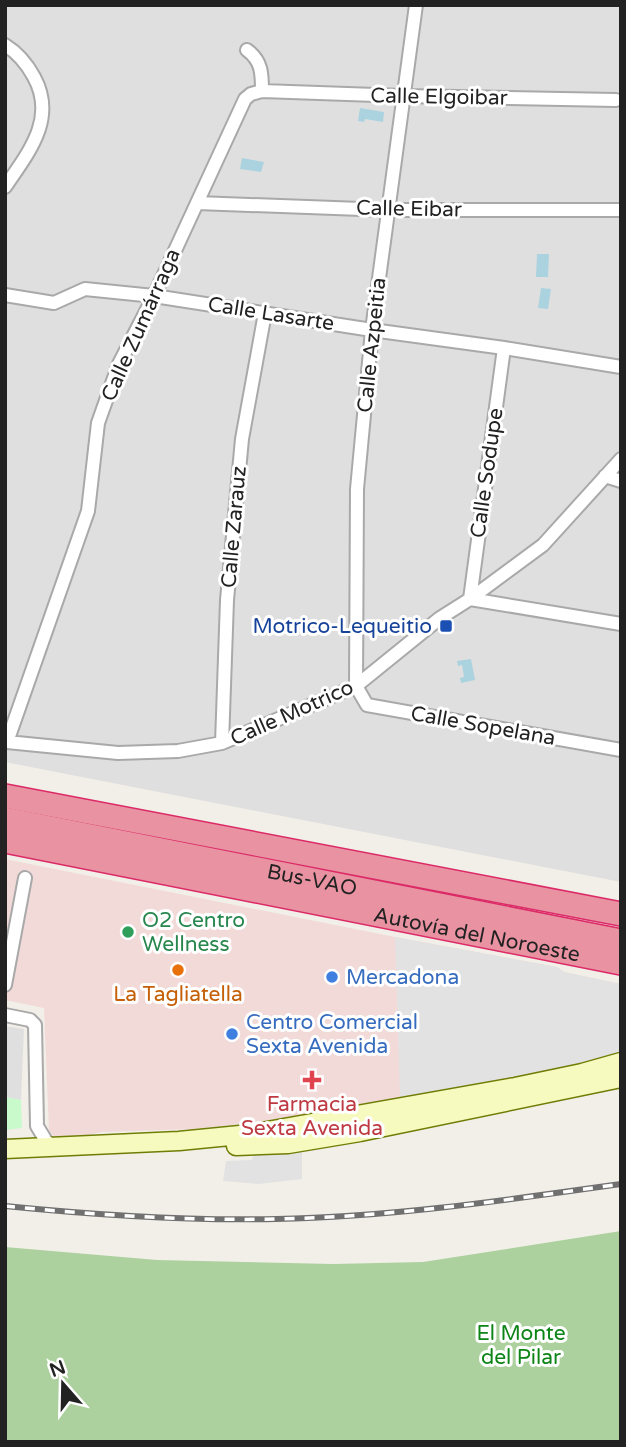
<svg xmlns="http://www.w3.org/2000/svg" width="626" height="1447" viewBox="0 0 626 1447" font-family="'Varela Round',sans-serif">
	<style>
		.residential { fill: #e0dfdf }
		.commercial { fill: #f2dad9 }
		.forest { fill: #add19e }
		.park { fill: #c8facc }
		.parking { fill: #e2e2e2 }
		.water { fill: #aad3df }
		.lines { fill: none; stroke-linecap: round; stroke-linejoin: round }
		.street-casing { stroke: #a9a9a9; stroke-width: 16 }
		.secondary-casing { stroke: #707d05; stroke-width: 21 }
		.highway-casing { stroke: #dc2a67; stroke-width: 26 }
		.street { stroke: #fff; stroke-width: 12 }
		.secondary { stroke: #f7fabf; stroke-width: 18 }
		.highway { stroke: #e892a2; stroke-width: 23 }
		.rail-casing { stroke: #707070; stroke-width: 6 }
		.rail { stroke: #fff; stroke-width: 3.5; stroke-dasharray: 10; stroke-linecap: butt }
		.transit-dot { fill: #1a4fb4; stroke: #fff; stroke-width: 2.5 }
		.leisure-dot { fill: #2e9e5b; stroke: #fff; stroke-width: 2.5 }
		.food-dot { fill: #e8710a; stroke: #fff; stroke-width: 2.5 }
		.shop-dot { fill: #3f7fe0; stroke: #fff; stroke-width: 2.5 }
		.health-dot { fill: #e0444e; stroke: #fff; stroke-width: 2.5 }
		.labels { text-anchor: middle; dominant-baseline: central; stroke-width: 6; stroke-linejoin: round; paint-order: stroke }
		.street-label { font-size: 21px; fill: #222; stroke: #fff }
		.transit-label { font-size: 21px; fill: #164399; stroke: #fff; text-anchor: end }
		.leisure-label { font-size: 21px; fill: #27864d; stroke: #fff; text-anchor: start }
		.shop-label { font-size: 21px; fill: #366cbe; stroke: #fff; text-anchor: start }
		.food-label { font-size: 21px; fill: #c56008; stroke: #fff }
		.health-label { font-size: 21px; fill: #be3a42; stroke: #fff }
		.park-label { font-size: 21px; fill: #0c8416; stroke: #fff }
	</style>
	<rect width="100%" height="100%" fill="#f2efe9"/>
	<!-- residential -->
	<path class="residential" d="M5 5H621V882L5 762Z
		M5 1026 24 1029 21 1100 5 1097Z"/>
	<!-- commercial -->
	<path class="commercial" d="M5 859 395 937 557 967 564 972 621 984V1051L610 1056 511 1079 287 1119 193 1129 102 1132 67 1139 53 1136 49 1131 44 1008 5 1000Z"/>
	<!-- forest -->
	<path class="forest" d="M621 1231V1442H5V1247L157 1260 333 1264 423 1262Z"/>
	<!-- park -->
	<path class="park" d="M5 1097 21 1100 22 1128 5 1130Z"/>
	<!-- parking -->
	<path class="parking" d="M395 937 557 967 564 972 621 984V1051L610 1056 560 1069 400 1098Z
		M302 1150V1179L259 1184 223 1181 226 1161 252 1160 254 1153Z"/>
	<!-- water -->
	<path class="water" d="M360 108 384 112 383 122 365 119 364 122 358 121Z
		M242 158 264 162 261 172 240 169Z
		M537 254H549L548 277H536Z
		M541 288 551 289 548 309 538 308Z
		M471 659 475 680 461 683 460 678 464 677 462 665 458 666 457 661Z"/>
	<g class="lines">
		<!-- street casing -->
		<g class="street-casing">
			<path id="street" d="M416 5 372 330 357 489 356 686 367 705 621 750
				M5 45C18 53 27 64 34 77 57 119 28 153 5 187
				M247 50C262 61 262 74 262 91
				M197 203 388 210H621
				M5 295 54 303 85 289 154 296 372 330 504 348 621 367
				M504 348 470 599 621 624
				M605 476 621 481
				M7 742 88 511 98 423 119 364 154 296 245 99 251 94 262 91 404 96 616 100
				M7 742 118 753 178 751 222 743 356 686 440 618 470 599 543 545 621 459
				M222 743 227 600 242 439 265 313
				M5 985 25 878
				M5 1015 30 1020 35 1025 37 1126 46 1141 57 1148"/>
		</g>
		<!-- secondary casing -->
		<g class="secondary-casing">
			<path id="secondary" d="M236 1146 288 1144 360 1132 621 1078
				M5 1149 179 1141 250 1134 515 1087 582 1073 621 1062"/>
		</g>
		<!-- highway casing -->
		<g class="highway-casing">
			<g id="highway">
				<path d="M5 796 621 914"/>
				<path id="s1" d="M5 819 621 941"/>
				<path id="s2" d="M5 841 621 963"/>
			</g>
		</g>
		<!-- street -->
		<use href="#street" class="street"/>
		<!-- secondary -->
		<use href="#secondary" class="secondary"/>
		<!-- highway -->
		<use href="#highway" class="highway"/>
		<!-- rail casing -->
		<g class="rail-casing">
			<path id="rail" d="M5 1206C95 1215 186 1221 276 1219 392 1217 507 1200 621 1184"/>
		</g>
		<!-- rail -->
		<use href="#rail" class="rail"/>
	</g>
	<!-- markers -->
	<rect class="transit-dot" x="439" y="619" width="14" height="14" rx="3.5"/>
	<circle class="leisure-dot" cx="128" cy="932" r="7"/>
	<circle class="food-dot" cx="178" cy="970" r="7"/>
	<g class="shop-dot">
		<circle cx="332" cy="977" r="7"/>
		<circle cx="232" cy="1034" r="7"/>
	</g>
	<path class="health-dot" d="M308.5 1069.5h7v7h7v7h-7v7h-7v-7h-7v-7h7z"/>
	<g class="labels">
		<!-- street labels -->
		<g class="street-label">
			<text transform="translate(439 97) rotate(1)">Calle Elgoibar</text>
			<text transform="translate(409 209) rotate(1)">Calle Eibar</text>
			<text transform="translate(271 314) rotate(9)">Calle Lasarte</text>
			<text transform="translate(141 325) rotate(-66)">Calle Zumárraga</text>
			<text transform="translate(372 345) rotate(-84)">Calle Azpeitia</text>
			<text transform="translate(487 473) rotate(-82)">Calle Sodupe</text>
			<text transform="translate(234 527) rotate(-85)">Calle Zarauz</text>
			<text transform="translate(292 713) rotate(-24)">Calle Motrico</text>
			<text transform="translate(483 726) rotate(10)">Calle Sopelana</text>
			<text stroke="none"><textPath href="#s1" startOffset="313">Bus-VAO</textPath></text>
			<text stroke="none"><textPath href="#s2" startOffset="481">Autovía del Noroeste</textPath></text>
		</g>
		<!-- transit labels -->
		<g class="transit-label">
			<text x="432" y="626">Motrico-Lequeitio</text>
		</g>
		<!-- leisure labels -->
		<g class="leisure-label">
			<text x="142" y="920">O2 Centro<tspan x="142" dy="24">Wellness</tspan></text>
		</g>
		<!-- shop labels -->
		<g class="shop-label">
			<text x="346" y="977">Mercadona</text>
			<text x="246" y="1022">Centro Comercial<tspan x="246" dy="24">Sexta Avenida</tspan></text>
		</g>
		<!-- food labels -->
		<g class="food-label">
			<text x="178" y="994">La Tagliatella</text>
		</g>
		<!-- health labels -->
		<g class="health-label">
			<text x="312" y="1104">Farmacia<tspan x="312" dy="24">Sexta Avenida</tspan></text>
		</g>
		<!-- park labels -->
		<g class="park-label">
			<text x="521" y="1333">El Monte<tspan x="521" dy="24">del Pilar</tspan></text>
		</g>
	</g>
	<!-- border -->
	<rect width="626" height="1447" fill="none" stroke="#222222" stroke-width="14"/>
	<!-- north arrow -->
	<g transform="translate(63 1384) rotate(340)" stroke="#ffffff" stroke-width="5" paint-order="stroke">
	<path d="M0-5L12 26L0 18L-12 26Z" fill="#222222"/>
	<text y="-10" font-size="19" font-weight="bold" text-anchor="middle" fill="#222222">N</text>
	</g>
</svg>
